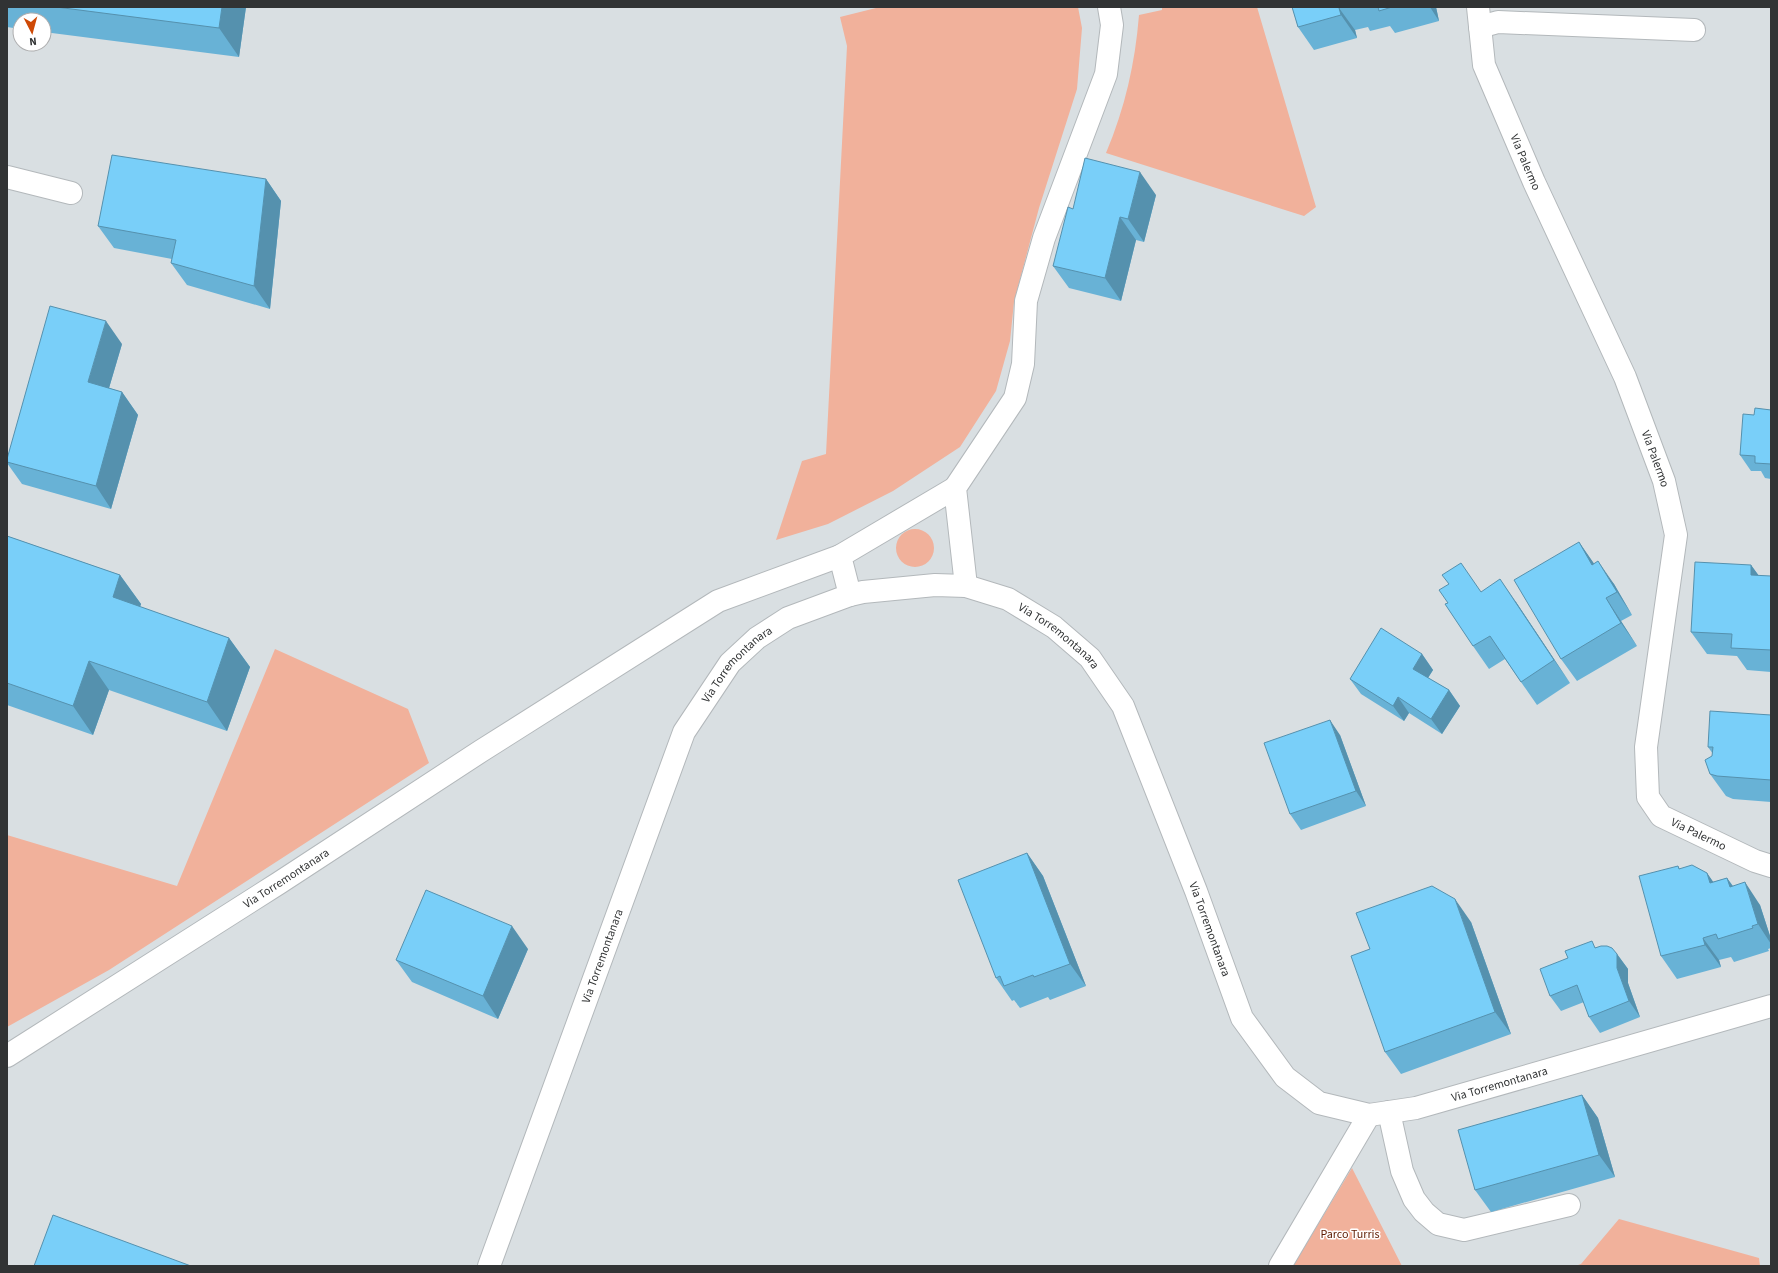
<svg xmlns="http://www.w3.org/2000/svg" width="1778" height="1273" font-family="'Source Sans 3',sans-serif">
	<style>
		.green { fill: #f1b19b }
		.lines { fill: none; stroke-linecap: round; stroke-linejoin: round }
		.minor-casing { stroke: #b3b8bb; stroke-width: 24 }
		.minor { stroke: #fff; stroke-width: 22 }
		.wall { fill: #68b2d6 }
		.shaded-wall { fill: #5591ae }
		.building { fill: #79cff9; stroke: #5591ae }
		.labels { text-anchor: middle; stroke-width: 3; stroke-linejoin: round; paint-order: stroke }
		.street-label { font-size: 12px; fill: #313334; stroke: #fff }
		.park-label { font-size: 12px; fill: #5e1a00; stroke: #fff }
	</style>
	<rect width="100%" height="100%" fill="#d9dfe2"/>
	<path class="green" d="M 880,7 L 1078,7 L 1082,28 L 1077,89 L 1039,208 L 1014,302 L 1010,341 L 996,391 L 960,447 L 893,491 L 828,524 L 776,540 L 802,461 L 826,454 L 847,46 L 840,17 Z
		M 1162,7 L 1257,7 L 1316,207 L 1304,216 L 1106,153 C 1125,108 1135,64 1139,15 L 1162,10 Z
		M896 548a19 19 0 1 1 38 0a19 19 0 1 1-38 0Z
		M 275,649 L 408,709 L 429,763 L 109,970 L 7,1027 L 7,835 L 177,886 Z
		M 1352,1168 L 1402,1266 L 1293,1266 Z
		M 1619,1219 L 1759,1258 L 1760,1266 L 1575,1266 L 1581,1264 Z"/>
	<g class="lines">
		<g class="minor-casing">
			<g id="minor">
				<path id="s1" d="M 1478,7 L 1484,65 L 1534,182 L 1625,377 L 1664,481 L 1676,535 L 1646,747 L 1648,797 L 1661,816 L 1755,861 L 1771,866"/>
				<path d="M 1480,27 L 1498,22 L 1694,30"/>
				<path d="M 7,177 L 71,193"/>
				<path d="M 966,586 L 955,488 L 1015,398 L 1023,364 L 1026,301 L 1044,238 L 1106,74 L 1112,25 L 1109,7"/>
				<path d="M 850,595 L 840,556 L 955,488"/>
				<path id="s2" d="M 7,1056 L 279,883 L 481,751 L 718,601 L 840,556"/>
				<path d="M 1389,1112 L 1402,1171 L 1414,1199 L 1424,1212 L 1438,1224 L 1464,1230 L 1569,1205"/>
				<path id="s3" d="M 489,1266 L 684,732 L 730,663 L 757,638 L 788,618 L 850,595 L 863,592 L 935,585 L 966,586 L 1008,599 L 1054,627 L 1090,658 L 1123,706 L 1196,891 L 1242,1018 L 1285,1077 L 1319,1103 L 1369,1115 L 1416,1108 L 1771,1006"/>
				<path d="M 1280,1266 L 1369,1115"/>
			</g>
		</g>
		<use href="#minor" class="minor"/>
	</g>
	<path class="wall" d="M 7,7 L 246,7 L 239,57 L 44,32 L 44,20 L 20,20 L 20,29 L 7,27 Z
		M 1292,7 L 1436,7 L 1439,21 L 1395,33 L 1390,26 L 1370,31 L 1368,27 L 1355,30 L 1357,38 L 1314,50 L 1298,27 Z
		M 266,179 L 281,201 L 270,309 L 187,285 L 171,263 L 172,259 L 114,248 L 98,226 Z
		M 1156,195 L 1144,242 L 1136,240 L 1121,301 L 1069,288 L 1053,266 L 1073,209 Z
		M 122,344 L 109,388 L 122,392 L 138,415 L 111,509 L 22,484 L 7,463 L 7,459 Z
		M 1771,410 L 1771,479 L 1765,478 L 1761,471 L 1751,471 L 1740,455 L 1754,415 Z
		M 7,536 L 120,575 L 141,604 L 140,607 L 229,638 L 250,667 L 227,731 L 109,690 L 93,735 L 7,705 Z
		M 1579,542 L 1594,564 L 1614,584 L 1632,615 L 1621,621 L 1637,646 L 1577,681 L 1561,659 Z
		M 1751,565 L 1759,576 L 1771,576 L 1771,672 L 1747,670 L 1737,656 L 1707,654 L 1691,632 Z
		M 1481,592 L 1516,602 L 1570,683 L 1537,705 L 1505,659 L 1489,669 L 1473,646 L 1448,603 Z
		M 1422,654 L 1433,670 L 1428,678 L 1449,690 L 1460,706 L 1442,734 L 1409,713 L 1404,721 L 1361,694 L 1350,679 Z
		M 1771,715 L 1771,802 L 1733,799 L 1726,796 L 1710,774 L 1713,754 L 1708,747 Z
		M 1340,735 L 1366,806 L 1301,830 L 1290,814 Z
		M 1027,853 L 1043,876 L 1086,986 L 1050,1000 L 1048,997 L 1020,1008 L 1014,1000 L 1012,1001 L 996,978 Z
		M 1678,866 L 1680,869 L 1707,873 L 1713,882 L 1727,878 L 1733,886 L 1760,905 L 1771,939 L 1771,948 L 1768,949 L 1769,951 L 1734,962 L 1731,957 L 1719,960 L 1721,967 L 1677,979 L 1661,956 Z
		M 1471,922 L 1511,1034 L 1401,1074 L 1385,1052 Z
		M 1596,947 L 1617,954 L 1628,969 L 1628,983 L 1640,1017 L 1600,1033 L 1589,1017 L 1584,1002 L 1561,1011 L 1550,996 Z
		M 528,949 L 498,1019 L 412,982 L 396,960 Z
		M 1582,1095 L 1598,1118 L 1615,1177 L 1491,1212 L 1475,1190 Z"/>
	<path class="shaded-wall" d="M 222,7 L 246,7 L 239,57 L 219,28 Z
		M 1430,7 L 1436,7 L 1439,21 Z
		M 1339,8 L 1355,30 L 1357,38 L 1341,15 Z
		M 1140,172 L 1156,195 L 1144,242 L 1128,219 Z
		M 266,179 L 281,201 L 270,309 L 254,286 Z
		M 1120,217 L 1136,240 L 1121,301 L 1105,278 Z
		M 106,321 L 122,344 L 104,405 L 88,382 Z
		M 122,392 L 138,415 L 111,509 L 96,486 Z
		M 1579,542 L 1595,565 L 1592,565 Z
		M 1598,561 L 1614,584 L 1632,615 L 1617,592 Z
		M 1751,565 L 1767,587 L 1751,575 Z
		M 120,575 L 141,604 L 133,626 L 113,597 Z
		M 1500,579 L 1516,602 L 1570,683 L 1554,660 Z
		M 1606,598 L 1621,621 L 1637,646 L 1621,623 Z
		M 229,638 L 250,667 L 227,731 L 207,702 Z
		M 1422,654 L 1433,670 L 1424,684 L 1413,669 Z
		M 89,661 L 109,690 L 93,735 L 73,706 Z
		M 1449,690 L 1460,706 L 1442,734 L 1431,719 Z
		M 1398,697 L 1409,713 L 1404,721 L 1393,706 Z
		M 1330,720 L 1340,735 L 1366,806 L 1356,791 Z
		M 1027,853 L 1043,876 L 1086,986 L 1070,964 Z
		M 1707,873 L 1723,896 L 1710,883 Z
		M 1727,878 L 1743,901 L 1730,887 Z
		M 1745,882 L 1760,905 L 1771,939 L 1771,944 L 1758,924 Z
		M 1455,899 L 1471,922 L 1511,1034 L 1495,1012 Z
		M 512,926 L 528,949 L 498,1019 L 483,996 Z
		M 1703,938 L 1719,960 L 1721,967 L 1705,945 Z
		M 1617,954 L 1628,969 L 1628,983 L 1640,1017 L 1629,1001 L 1617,968 Z
		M 1582,1095 L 1598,1118 L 1615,1177 L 1599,1155 Z"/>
	<path class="building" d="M 56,7 L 222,7 L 219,28 Z
		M 1292,7 L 1342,7 L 1339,8 L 1341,15 L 1298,27 Z
		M 1378,7 L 1392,7 L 1379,11 Z
		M 112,155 L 266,179 L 254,286 L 171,263 L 176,240 L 98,226 Z
		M 1085,158 L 1140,172 L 1128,219 L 1120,217 L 1105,278 L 1053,266 L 1068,207 L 1073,209 Z
		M 50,306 L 106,321 L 88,382 L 122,392 L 96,486 L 7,462 L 7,459 Z
		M 1755,408 L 1771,410 L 1771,464 L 1755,463 L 1755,456 L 1740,455 L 1743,414 L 1754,415 Z
		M 7,536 L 120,575 L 113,597 L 229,638 L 207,702 L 89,661 L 73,706 L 7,683 Z
		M 1579,542 L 1592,565 L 1598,561 L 1617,592 L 1606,598 L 1621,623 L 1561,659 L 1514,580 Z
		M 1695,562 L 1751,565 L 1751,575 L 1771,576 L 1771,650 L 1731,648 L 1732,634 L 1691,632 Z
		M 1461,563 L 1481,592 L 1500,579 L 1554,660 L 1521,682 L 1490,636 L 1473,646 L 1445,604 L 1448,603 L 1439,590 L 1449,584 L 1442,575 Z
		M 1381,628 L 1422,654 L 1413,669 L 1449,690 L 1431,719 L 1398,697 L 1393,706 L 1350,679 Z
		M 1710,711 L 1771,715 L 1771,780 L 1717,776 L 1710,774 L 1705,760 L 1712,756 L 1713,747 L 1708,747 Z
		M 1330,720 L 1356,791 L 1290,814 L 1264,743 Z
		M 1027,853 L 1070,964 L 1034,977 L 1033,975 L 1004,986 L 1000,976 L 996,978 L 958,880 Z
		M 1692,865 L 1707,873 L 1710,883 L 1727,878 L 1730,887 L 1745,882 L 1758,924 L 1752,926 L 1753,928 L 1718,939 L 1716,934 L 1703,938 L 1705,945 L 1661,956 L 1639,876 L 1678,866 L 1679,869 Z
		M 1432,886 L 1455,899 L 1495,1012 L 1385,1052 L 1351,956 L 1370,949 L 1356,913 Z
		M 426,890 L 512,926 L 483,996 L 396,960 Z
		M 1592,941 L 1595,948 L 1601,946 L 1607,946 L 1612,948 L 1617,954 L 1617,968 L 1629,1001 L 1589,1017 L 1577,985 L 1550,996 L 1540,969 L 1568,958 L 1565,951 Z
		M 1582,1095 L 1599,1155 L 1475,1190 L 1458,1130 Z
		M 53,1215 L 191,1266 L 34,1266 Z"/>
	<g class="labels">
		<g class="street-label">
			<text dy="4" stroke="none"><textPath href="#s1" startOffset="164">Via Palermo</textPath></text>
			<text dy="4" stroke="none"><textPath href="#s1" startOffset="488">Via Palermo</textPath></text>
			<text dy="4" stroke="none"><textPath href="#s3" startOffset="1015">Via Torremontanara</textPath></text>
			<text dy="4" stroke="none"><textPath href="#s3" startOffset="655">Via Torremontanara</textPath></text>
			<text dy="4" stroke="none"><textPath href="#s1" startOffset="896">Via Palermo</textPath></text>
			<text dy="4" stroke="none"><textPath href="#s2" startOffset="331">Via Torremontanara</textPath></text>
			<text dy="4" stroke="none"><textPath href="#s3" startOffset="1351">Via Torremontanara</textPath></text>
			<text dy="4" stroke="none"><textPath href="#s3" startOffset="330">Via Torremontanara</textPath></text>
			<text dy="4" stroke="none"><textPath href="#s3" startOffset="1747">Via Torremontanara</textPath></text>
		</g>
		<g class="park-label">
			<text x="1350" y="1238">Parco Turris</text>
		</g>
	</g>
	<rect width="1778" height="1273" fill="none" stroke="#313334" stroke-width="16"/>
	<g transform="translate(32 32) rotate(174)"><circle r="19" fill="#ffffff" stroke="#adadae"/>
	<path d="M0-3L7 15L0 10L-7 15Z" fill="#ce4906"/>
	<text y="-6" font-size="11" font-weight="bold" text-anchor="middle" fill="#313334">N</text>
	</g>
</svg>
